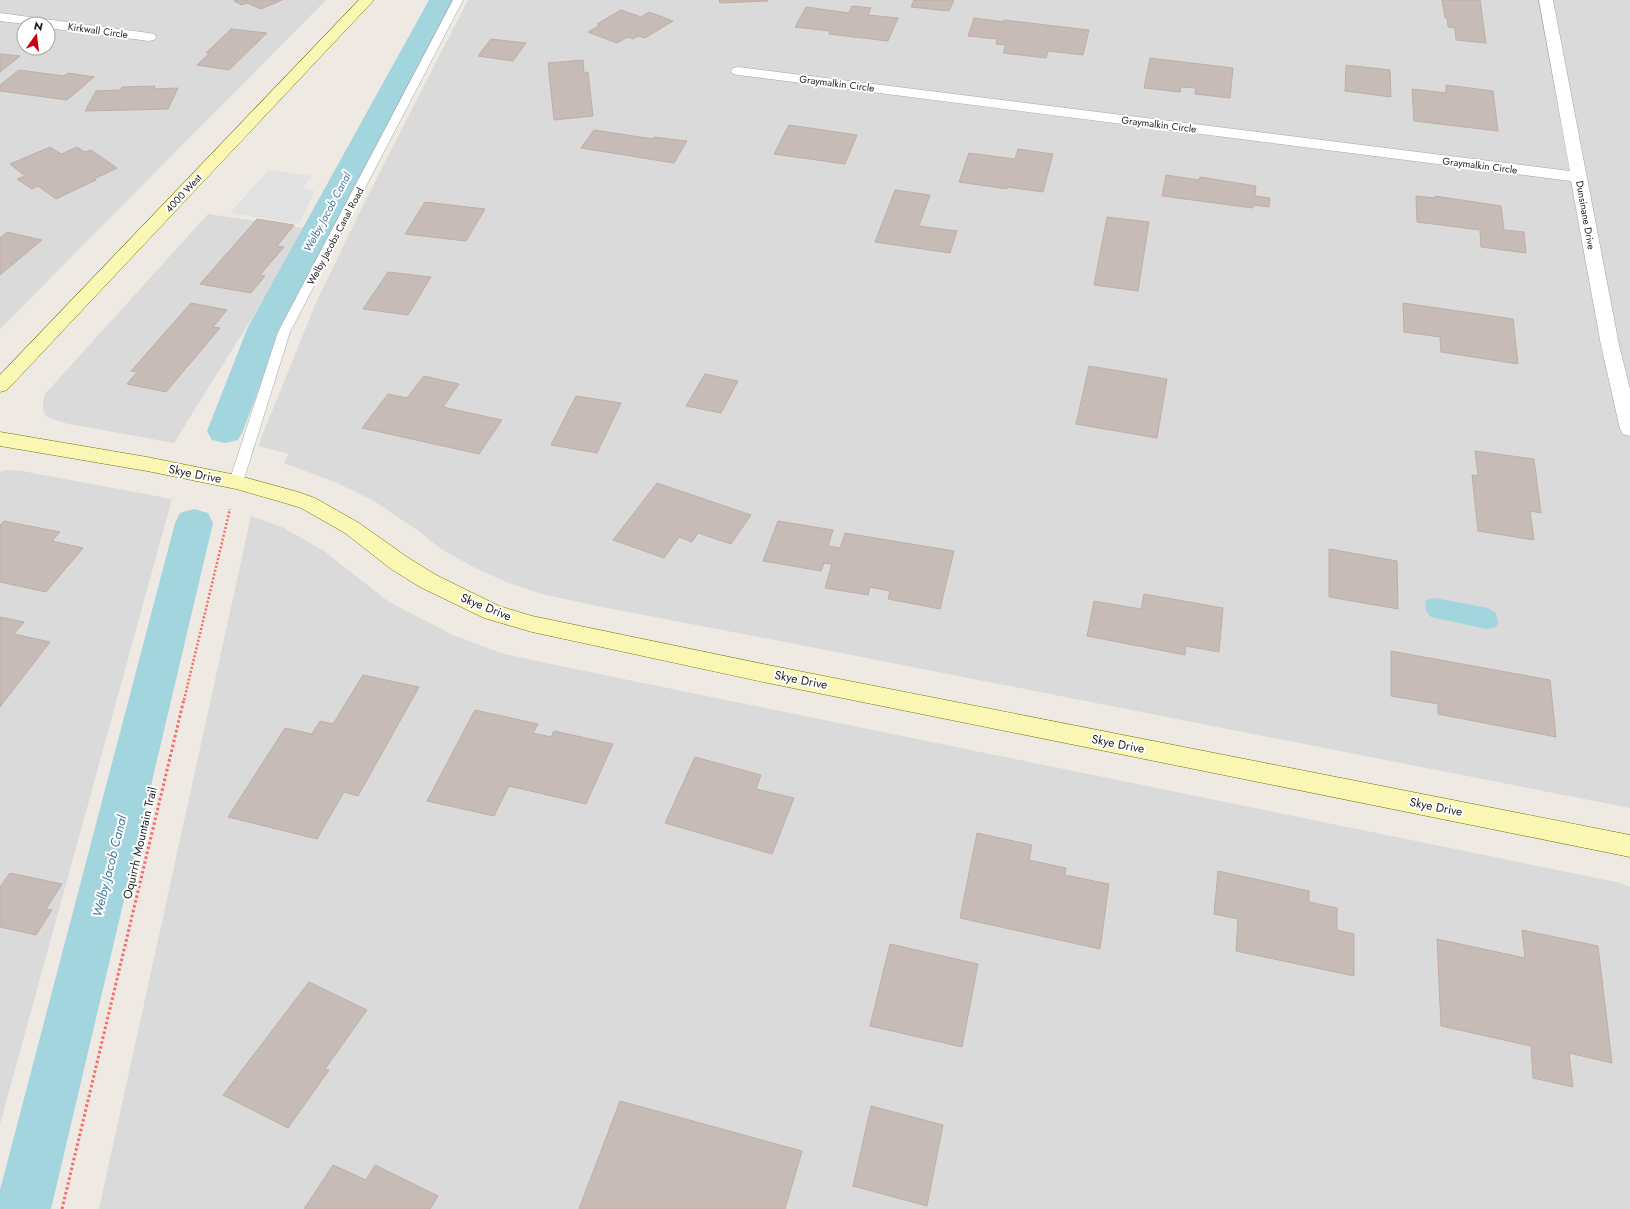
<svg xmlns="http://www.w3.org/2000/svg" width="1630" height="1209" font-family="Jost,sans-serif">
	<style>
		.residential { fill: #dbdada; fill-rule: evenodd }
		.parking { fill: #e1e1e1 }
		.water { fill: #a2d5dd }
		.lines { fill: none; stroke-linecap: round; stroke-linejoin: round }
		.canal { fill: #a2d5dd; fill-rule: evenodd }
		.building { fill: #c6bbb6; stroke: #c0aea4 }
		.service-casing { stroke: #a4a4a4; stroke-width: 1 }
		.minor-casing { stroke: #a4a4a4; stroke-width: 1 }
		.secondary-casing { stroke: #727404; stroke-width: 1 }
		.path-far1 { stroke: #fb6866; stroke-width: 2.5; stroke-dasharray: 2 2; stroke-linecap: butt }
		.path { stroke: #fb6866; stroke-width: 3; stroke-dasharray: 2.5 2.5; stroke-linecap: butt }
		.service { fill: #fff; fill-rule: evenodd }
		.minor { fill: #fff; fill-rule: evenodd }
		.secondary { fill: #faf7b4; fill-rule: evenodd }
		.labels { text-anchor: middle; stroke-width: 4; stroke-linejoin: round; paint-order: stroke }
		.far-street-label { font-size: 10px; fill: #1d1d1d; stroke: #fff }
		.far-water-label { font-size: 11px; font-style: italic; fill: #43789d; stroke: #fff }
		.street-label { font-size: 12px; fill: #1d1d1d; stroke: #fff }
		.water-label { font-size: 13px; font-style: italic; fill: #43789d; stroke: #fff }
	</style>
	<rect width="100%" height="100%" fill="#eee9e2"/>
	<path class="residential" d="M 0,0 L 326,0 L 0,329 ZM 24,24 L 48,24 L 48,48 L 24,48 Z
		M 468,0 L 1630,0 L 1630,808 L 775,640 L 597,606 L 542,594 L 509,583 L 477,569 L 441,549 L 417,530 L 374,501 L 337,483 L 284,463 L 289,454 L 258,446 L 315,305 L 365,201 Z
		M 208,214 L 304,228 L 266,303 L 262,302 L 174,443 L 64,423 L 47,417 L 43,410 L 43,403 L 45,394 Z
		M 6,470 L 22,471 L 172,499 L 0,1124 L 0,472 Z
		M 251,516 L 284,528 L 324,551 L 389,602 L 453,635 L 504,654 L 565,667 L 1621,883 L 1630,887 L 1630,1209 L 99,1209 Z"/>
	<path class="parking" d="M 269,170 L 312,176 L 302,189 L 315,191 L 299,224 L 230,213 Z"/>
	<path class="water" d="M 1435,598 L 1488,608 L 1496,613 L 1498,624 L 1496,627 L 1487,629 L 1431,617 C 1426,612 1424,607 1426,600 Z"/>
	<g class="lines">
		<path class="canal" d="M 429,0 L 455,0 L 282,327 L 243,431 L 238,440 L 225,443 L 212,440 L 207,431 L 248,327 Z
			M 194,509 L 208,513 L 213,523 L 51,1209 L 0,1209 L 0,1190 L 175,523 L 180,513 Z"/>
	</g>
	<path class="building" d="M 236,0 L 282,0 L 261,9 L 247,3 L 242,5 L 234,1 Z
		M 719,0 L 768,0 L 768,1 L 720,3 Z
		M 914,0 L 954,0 L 949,11 L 911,7 Z
		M 1442,0 L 1480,0 L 1486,43 L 1456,40 L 1455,28 L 1448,27 L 1447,18 L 1445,18 Z
		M 852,6 L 871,8 L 868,15 L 898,18 L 888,41 L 829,34 L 830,31 L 795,27 L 806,7 L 849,13 Z
		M 621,10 L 641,17 L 649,12 L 673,21 L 645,38 L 638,36 L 633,39 L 628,37 L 617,43 L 588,32 L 600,25 L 597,24 Z
		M 974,18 L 1004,22 L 1004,20 L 1089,30 L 1083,55 L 1048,51 L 1046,58 L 1003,53 L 1006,45 L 996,44 L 997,39 L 968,36 Z
		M 231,29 L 267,33 L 229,70 L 197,65 L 210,53 L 206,53 Z
		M 491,39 L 526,43 L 513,61 L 478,56 Z
		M 0,54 L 20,56 L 0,72 Z
		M 1150,58 L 1233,68 L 1230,98 L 1195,94 L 1196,88 L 1181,87 L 1180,92 L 1144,88 Z
		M 583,60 L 584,73 L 588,72 L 593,116 L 554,120 L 548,63 Z
		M 1346,65 L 1390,70 L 1391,97 L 1345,91 Z
		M 19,70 L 64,76 L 68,73 L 94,77 L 67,100 L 0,91 L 0,85 Z
		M 1446,85 L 1493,91 L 1498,131 L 1414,121 L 1412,89 L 1446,93 Z
		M 155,86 L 154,89 L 178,88 L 168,109 L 85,111 L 96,91 L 120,90 L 122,87 Z
		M 789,125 L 857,135 L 845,164 L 774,154 Z
		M 594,130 L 653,139 L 654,137 L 687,141 L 674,163 L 581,148 Z
		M 50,147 L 61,154 L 77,147 L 85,152 L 91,150 L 117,168 L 94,179 L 96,180 L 56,199 L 38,186 L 32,189 L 17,179 L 25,176 L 10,164 Z
		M 1018,149 L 1053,154 L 1043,192 L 1007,187 L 1007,189 L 959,182 L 969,153 L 1015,159 Z
		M 1166,175 L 1199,180 L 1200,177 L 1256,186 L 1255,196 L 1270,198 L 1269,207 L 1253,205 L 1253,208 L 1162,196 Z
		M 895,190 L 930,195 L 919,226 L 957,231 L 950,253 L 875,242 Z
		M 1416,196 L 1435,198 L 1435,196 L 1501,206 L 1504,230 L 1524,232 L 1526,253 L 1481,247 L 1480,230 L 1417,222 Z
		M 425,202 L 485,209 L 466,241 L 405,234 Z
		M 1107,217 L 1149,222 L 1138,291 L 1094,285 Z
		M 257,219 L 294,225 L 277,246 L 284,247 L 260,275 L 265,276 L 251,293 L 200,284 Z
		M 7,232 L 42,240 L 0,275 L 0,238 Z
		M 388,272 L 431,277 L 408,315 L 363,309 Z
		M 191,303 L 227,310 L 213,327 L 220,328 L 166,392 L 127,384 L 137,372 L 131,371 Z
		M 1403,303 L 1513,319 L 1518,364 L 1441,352 L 1440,337 L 1404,332 Z
		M 1089,366 L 1167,379 L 1157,438 L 1076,424 Z
		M 705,374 L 738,381 L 721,413 L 686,406 Z
		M 424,376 L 459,384 L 443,407 L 502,420 L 479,454 L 362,428 L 388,394 L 407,398 Z
		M 576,396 L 621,403 L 597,453 L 551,445 Z
		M 1475,451 L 1534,459 L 1541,513 L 1530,511 L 1534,540 L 1478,531 L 1472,475 L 1478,476 Z
		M 657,483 L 751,515 L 731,544 L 698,533 L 692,542 L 679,537 L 664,558 L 613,540 Z
		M 4,521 L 60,532 L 52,541 L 83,548 L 46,592 L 0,582 L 0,525 Z
		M 778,521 L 833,530 L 828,546 L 840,548 L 845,533 L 954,551 L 940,609 L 888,599 L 890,591 L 870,587 L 868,595 L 825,588 L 832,564 L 824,563 L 821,571 L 763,561 Z
		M 1329,549 L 1397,561 L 1398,609 L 1329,597 Z
		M 1144,594 L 1223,608 L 1219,652 L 1186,646 L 1185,655 L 1087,636 L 1094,601 L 1141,609 Z
		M 0,617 L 24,622 L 14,634 L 50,642 L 0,707 Z
		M 1391,651 L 1550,680 L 1556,737 L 1438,714 L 1438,704 L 1391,696 Z
		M 363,675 L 419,687 L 358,796 L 344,792 L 317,839 L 228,817 L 285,728 L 312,734 L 320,721 L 333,724 Z
		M 475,710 L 538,724 L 533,733 L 551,737 L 554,731 L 613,744 L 586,804 L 509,786 L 494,816 L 427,801 Z
		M 695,757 L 761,775 L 756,789 L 794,798 L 772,854 L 665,823 Z
		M 977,833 L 1032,845 L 1029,860 L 1066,868 L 1065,875 L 1109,884 L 1100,949 L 960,918 Z
		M 1218,871 L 1309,891 L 1309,902 L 1337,908 L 1337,930 L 1354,934 L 1354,976 L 1236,951 L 1238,919 L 1214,914 Z
		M 10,873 L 62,884 L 46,909 L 52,910 L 36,935 L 0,927 L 0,887 Z
		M 1522,930 L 1598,946 L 1612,1063 L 1569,1053 L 1573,1087 L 1533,1078 L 1531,1046 L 1441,1026 L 1437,939 L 1525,958 Z
		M 890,944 L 978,964 L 962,1047 L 870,1026 Z
		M 309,982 L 367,1010 L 325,1069 L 329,1070 L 288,1128 L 223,1095 Z
		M 620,1101 L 802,1151 L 785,1209 L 579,1209 Z
		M 871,1106 L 943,1125 L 927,1206 L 853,1186 Z
		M 333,1165 L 366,1180 L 375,1165 L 438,1196 L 430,1209 L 304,1209 Z"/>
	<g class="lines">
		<g class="service-casing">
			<path id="service" d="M 453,0 L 463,0 L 290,332 L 243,482 L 241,485 L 236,487 L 231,485 L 229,482 L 278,332 Z"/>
		</g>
		<g class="minor-casing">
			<path id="minor" d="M 1539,0 L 1553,0 L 1619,345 L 1630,389 L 1630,436 L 1623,434 L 1620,429 L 1601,345 L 1571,181 L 738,75 L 733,74 L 731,71 L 733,68 L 738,67 L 1570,171 Z
				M 0,13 L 149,33 L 154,34 L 156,37 L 154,40 L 149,41 L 48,28 L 48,24 L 24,24 L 0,21 Z"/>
		</g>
		<g class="secondary-casing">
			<path id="secondary" d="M 359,0 L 374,0 L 7,390 L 0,392 L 0,375 Z
				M 0,432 L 147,457 L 236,475 L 298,492 L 315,498 L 359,523 L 407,557 L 436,575 L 499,606 L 532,616 L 768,665 L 1630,835 L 1630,857 L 768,683 L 532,632 L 484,618 L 420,587 L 391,569 L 345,533 L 301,508 L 285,503 L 236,489 L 147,471 L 0,446 Z"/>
		</g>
		<path class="path-far1" d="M 184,700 L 230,509"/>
		<path class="path" d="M 62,1209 L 184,699"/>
		<use href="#service" class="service"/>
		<use href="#minor" class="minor"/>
		<use href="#secondary" class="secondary"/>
	</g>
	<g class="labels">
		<g class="far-street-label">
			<text transform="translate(98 30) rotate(8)" y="4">Kirkwall Circle</text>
			<text transform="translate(837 83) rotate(7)" y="4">Graymalkin Circle</text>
			<text transform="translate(1159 124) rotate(7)" y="4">Graymalkin Circle</text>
			<text transform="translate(1480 165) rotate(7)" y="4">Graymalkin Circle</text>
			<text transform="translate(183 193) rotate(-47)" y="4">4000 West</text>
			<text transform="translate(1586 215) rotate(80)" y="4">Dunsinane Drive</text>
			<text transform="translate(335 236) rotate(-62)" y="4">Welby Jacobs Canal Road</text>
		</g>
		<g class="far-water-label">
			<text transform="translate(327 212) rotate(-62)" y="4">Welby Jacob Canal</text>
		</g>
		<g class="street-label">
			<text transform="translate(195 474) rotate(11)" y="4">Skye Drive</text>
			<text transform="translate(486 607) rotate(22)" y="4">Skye Drive</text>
			<text transform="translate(801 680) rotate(11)" y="4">Skye Drive</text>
			<text transform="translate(1118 744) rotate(11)" y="4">Skye Drive</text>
			<text transform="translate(1436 807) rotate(11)" y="4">Skye Drive</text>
			<text transform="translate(140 843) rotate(-77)" y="4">Oquirrh Mountain Trail</text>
		</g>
		<g class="water-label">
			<text transform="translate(109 866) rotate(-76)" y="5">Welby Jacob Canal</text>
		</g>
	</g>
	<g transform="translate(36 36) rotate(14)"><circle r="19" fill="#ffffff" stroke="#a5a5a5"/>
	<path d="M0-3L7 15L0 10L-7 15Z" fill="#c90012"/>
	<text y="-6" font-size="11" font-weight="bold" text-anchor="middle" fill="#1d1d1d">N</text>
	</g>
</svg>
